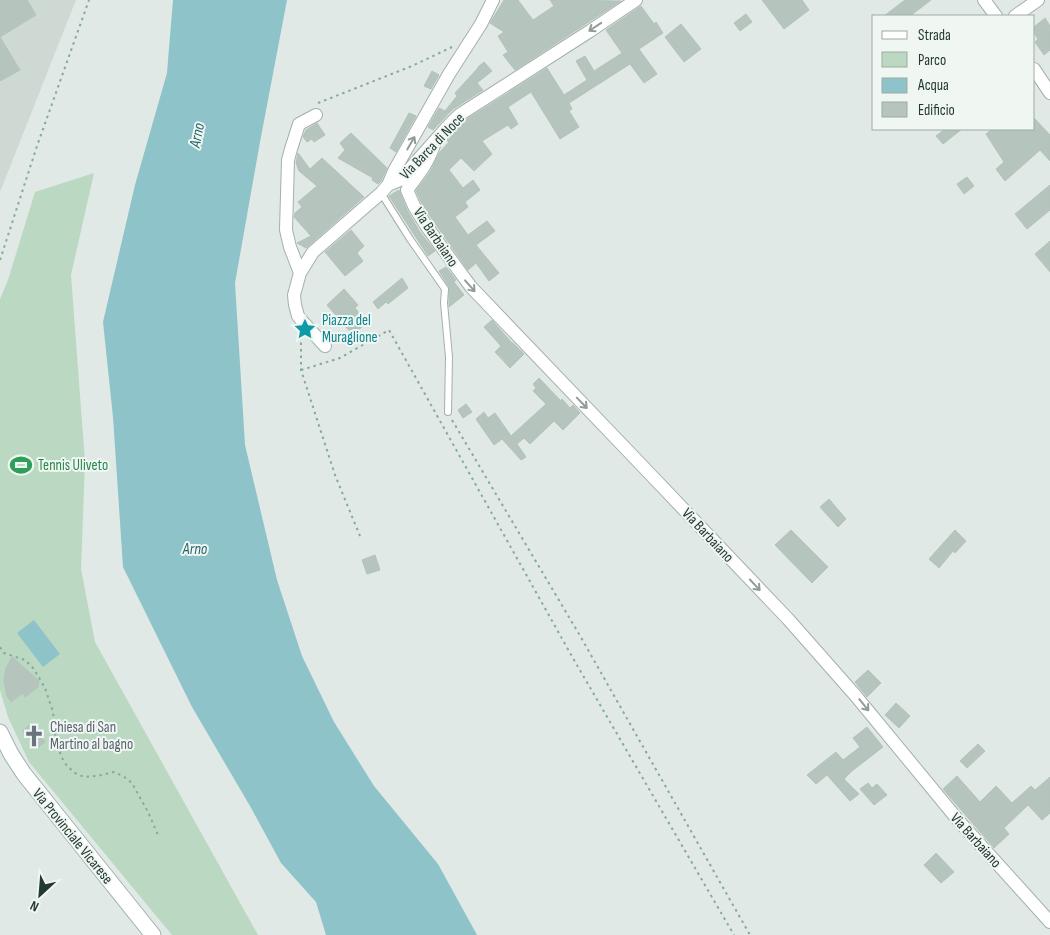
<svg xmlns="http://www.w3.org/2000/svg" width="1050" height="935" font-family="'Sofia Sans Condensed',sans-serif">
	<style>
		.built { fill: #cfd9d4 }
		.green { fill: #bbd9c2 }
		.water { fill: #8ec3c9 }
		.building { fill: #b6c4be; stroke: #b4c2bb }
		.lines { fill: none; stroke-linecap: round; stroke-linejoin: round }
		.service-casing { stroke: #a4b0ab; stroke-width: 8 }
		.minor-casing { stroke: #a4b0ab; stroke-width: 14 }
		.secondary-casing { stroke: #a1b4ac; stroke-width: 17 }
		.path { stroke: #84aa9c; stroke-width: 2; stroke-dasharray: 2.5 4; stroke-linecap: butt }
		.service { stroke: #fff; stroke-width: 6 }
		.minor { stroke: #fff; stroke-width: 12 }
		.secondary { stroke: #fff; stroke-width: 15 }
		.oneway { stroke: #919c98 }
		.labels { text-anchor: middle; stroke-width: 4; stroke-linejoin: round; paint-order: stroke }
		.street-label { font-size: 15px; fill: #233831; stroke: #f0f7f3 }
		.culture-label { font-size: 15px; fill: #0d838f; stroke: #f0f7f3; text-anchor: start }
		.leisure-label { font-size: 15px; fill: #27864d; stroke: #f0f7f3; text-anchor: start }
		.worship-label { font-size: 15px; fill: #5b616d; stroke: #f0f7f3; text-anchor: start }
		.water-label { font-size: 16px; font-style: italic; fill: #24656d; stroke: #f0f7f3 }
	</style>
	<rect width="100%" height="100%" fill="#e0e9e5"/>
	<path class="built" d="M 0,0 L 76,0 L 0,192 Z"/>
	<path class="green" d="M 94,173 L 71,275 L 85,462 L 81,569 L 95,642 L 258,935 L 172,935 L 29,762 L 8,717 L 0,690 L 0,299 L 8,280 L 35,192 Z"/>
	<path class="water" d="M 173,0 L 287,0 L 260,142 L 235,283 L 245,445 L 277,580 L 302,656 L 334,722 L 374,786 L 438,864 L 477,935 L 326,935 L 316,902 L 281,863 L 250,806 L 192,707 L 123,567 L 113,417 L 103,322 L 135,185 L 167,73 Z
		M 34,620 L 60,654 L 43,667 L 17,633 Z"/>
	<path class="building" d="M 0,0 L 27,0 L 36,15 L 0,37 L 20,70 L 0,81 Z
		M 504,0 L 518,0 L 533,20 L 554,6 L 550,0 L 621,1 L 515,70 L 503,55 L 508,52 L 498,36 L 504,32 L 490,23 Z
		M 762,0 L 802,0 L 809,10 L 784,29 Z
		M 905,0 L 931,0 L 910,16 L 884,16 Z
		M 641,6 L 654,24 L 656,22 L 663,33 L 639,49 L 657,74 L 644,83 L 630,64 L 569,103 L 572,109 L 569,111 L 579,127 L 560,139 L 531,92 L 508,107 L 518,124 L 511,129 L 508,125 L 482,141 L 492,154 L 474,171 L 461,158 L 449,170 L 463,188 L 473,180 L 480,190 L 465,202 L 468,207 L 455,217 L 468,235 L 487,221 L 495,231 L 476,245 L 499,273 L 489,281 L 476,263 L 468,270 L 434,222 L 421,202 L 416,191 L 430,172 L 440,152 L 449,142 L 446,140 L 464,121 L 547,68 L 564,95 L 587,80 L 576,61 L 585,56 L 594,71 L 622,53 L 606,30 Z
		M 746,14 L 752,22 L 740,31 L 734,23 Z
		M 1045,18 L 1050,26 L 1050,50 L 1044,55 L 1035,42 L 1038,39 L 1034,33 L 1034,27 Z
		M 681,24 L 701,49 L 684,62 L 665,37 Z
		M 484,62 L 492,71 L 477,83 L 483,90 L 453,109 L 433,130 L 428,127 L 439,108 L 445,111 L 457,96 L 455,93 L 478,68 L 478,67 Z
		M 432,71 L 439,75 L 431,89 L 424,86 Z
		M 409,113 L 416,116 L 396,152 L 390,148 Z
		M 1034,118 L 1050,135 L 1050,161 L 1040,150 L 1005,181 L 996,169 L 1004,162 L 986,134 L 992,129 L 1034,129 Z
		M 317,123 L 325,135 L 314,142 L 312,139 L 307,142 L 303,137 L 306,130 Z
		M 945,129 L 962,129 L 943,144 L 936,136 Z
		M 351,133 L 387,168 L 381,181 L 378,184 L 372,180 L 373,178 L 338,158 L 345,150 L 340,143 Z
		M 298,153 L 310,169 L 322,158 L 364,197 L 306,248 L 297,243 L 311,236 L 294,217 L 295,213 L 302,207 L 298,202 L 317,186 L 299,171 L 296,163 Z
		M 967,177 L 974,186 L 964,194 L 957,184 Z
		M 1050,185 L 1050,210 L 1027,229 L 1015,214 Z
		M 399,190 L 407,210 L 420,232 L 435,251 L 428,256 L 389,196 Z
		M 351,230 L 364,246 L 357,253 L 363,261 L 345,276 L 325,252 Z
		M 1050,241 L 1050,272 L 1035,254 Z
		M 446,267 L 456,280 L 454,282 L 464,295 L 449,307 L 449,287 L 439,271 Z
		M 402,278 L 408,288 L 388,304 L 386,302 L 378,309 L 373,302 Z
		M 344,289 L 358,305 L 355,308 L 367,322 L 353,335 L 327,305 Z
		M 492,320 L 512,343 L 513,343 L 524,354 L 510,368 L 495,352 L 501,346 L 484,327 Z
		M 539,378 L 561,401 L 562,399 L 570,408 L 573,405 L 580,413 L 563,430 L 554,421 L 530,444 L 524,438 L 517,444 L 526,457 L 521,460 L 502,439 L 494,445 L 476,419 L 484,412 L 488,418 L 495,413 L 511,436 L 546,404 L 533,391 L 536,388 L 533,384 Z
		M 466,404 L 472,412 L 463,418 L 458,410 Z
		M 829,499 L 846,519 L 838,527 L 820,507 Z
		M 791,530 L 828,567 L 812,583 L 775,545 Z
		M 955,530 L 966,541 L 955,553 L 953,551 L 939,568 L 929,559 Z
		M 375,555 L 380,570 L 367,574 L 362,560 Z
		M 12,657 L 38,680 L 39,682 L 38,687 L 25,697 L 23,693 L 11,702 L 7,696 L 4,681 L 6,668 Z
		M 868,670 L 881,683 L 867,697 L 855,682 Z
		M 896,703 L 910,716 L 899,728 L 885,715 Z
		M 30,724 L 45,742 L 37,748 L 23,731 Z
		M 867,727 L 883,747 L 852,771 L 844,779 L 859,794 L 850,801 L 827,775 L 816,784 L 807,775 L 836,752 L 843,760 L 860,747 L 853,738 Z
		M 978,744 L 985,751 L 967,768 L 960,761 Z
		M 957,776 L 980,802 L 996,786 L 1012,803 L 1031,786 L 1035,790 L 1050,777 L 1050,813 L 1042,820 L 1028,805 L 1004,828 L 1009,834 L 994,848 L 943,789 Z
		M 868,783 L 872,788 L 877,784 L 887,795 L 874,805 L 860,789 Z
		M 936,853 L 954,872 L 941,883 L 924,865 Z"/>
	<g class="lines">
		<g class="service-casing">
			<path id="service" d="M 381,193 L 410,239 L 445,289 L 444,303 L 449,357 L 448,412"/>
		</g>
		<g class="minor-casing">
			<path id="minor" d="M 984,0 L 996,16
				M 1015,16 L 1038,0
				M 1034,69 L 1050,93
				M 435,142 C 429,162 419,174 407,190 L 414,206 L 427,227 L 471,287 L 651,475 L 788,619 L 855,695 L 958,820 L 1050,922
				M 388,185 L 394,171 L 449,74 L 481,24 L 493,0
				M 300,273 L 290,247 L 286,230 L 288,160 L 291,149 L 299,124 L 316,115
				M 325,346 L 302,321 L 298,316 L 295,305 L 294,295 L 300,273 L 313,252 L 381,193 L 388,185 L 400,180 L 449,125 L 459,115 L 590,31 L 636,0"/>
		</g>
		<g class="secondary-casing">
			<path id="secondary" d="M 0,732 L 11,754 L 24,774 L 153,935"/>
		</g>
		<path class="path" d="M 318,103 L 412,66 L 452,47
			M 0,260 L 37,146 L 89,0
			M 301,336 L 301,370 L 335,475 L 360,536
			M 301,370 L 340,358 L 389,330 L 574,660 L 734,935
			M 452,420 L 579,634 L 750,935
			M 0,647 L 4,653 L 25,660 L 34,669 L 45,688 L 53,712 L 56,742 L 62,758 L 67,766 L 75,773 L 84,777 L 97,776 L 114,772 L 123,776 L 132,783 L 148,812 L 158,835"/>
		<use href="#service" class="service"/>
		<use href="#minor" class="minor"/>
		<use href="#secondary" class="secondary"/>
	</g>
	<defs><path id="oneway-shaft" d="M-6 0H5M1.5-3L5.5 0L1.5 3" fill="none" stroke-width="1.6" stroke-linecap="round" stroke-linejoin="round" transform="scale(1.25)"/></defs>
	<g class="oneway">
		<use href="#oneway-shaft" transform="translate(595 27) rotate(146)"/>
		<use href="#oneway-shaft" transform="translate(411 143) rotate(-60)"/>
		<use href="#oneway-shaft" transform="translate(470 286) rotate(49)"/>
		<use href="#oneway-shaft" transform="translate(582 403) rotate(46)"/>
		<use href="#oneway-shaft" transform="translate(755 585) rotate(47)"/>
		<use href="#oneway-shaft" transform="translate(864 705) rotate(51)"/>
	</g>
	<defs>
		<g id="sight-bare" transform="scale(1.725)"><path d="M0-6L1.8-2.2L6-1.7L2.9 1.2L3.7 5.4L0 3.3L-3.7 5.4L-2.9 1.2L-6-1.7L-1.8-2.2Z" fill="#0f9aa8" stroke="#f0f7f3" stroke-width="2.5" paint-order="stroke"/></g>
		<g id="stadium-bare" transform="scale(1.725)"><path d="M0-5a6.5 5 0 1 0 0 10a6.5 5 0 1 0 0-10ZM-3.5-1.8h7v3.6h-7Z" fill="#2e9e5b" stroke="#f0f7f3" stroke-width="2.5" paint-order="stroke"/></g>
		<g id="church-bare" transform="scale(1.725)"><path d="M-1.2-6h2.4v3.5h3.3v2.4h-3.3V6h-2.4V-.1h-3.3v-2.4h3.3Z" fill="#6b7280" stroke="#f0f7f3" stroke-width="2.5" paint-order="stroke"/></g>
	</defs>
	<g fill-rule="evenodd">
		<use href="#sight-bare" x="305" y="329"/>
		<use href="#stadium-bare" x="21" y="465"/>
		<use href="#church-bare" x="34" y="736"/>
	</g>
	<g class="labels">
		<g class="street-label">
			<text transform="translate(432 146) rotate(-46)" y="5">Via Barca di Noce</text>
			<text transform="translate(436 237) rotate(56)" y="5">Via Barbaiano</text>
			<text transform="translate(708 535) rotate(47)" y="5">Via Barbaiano</text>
			<text transform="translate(73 836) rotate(51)" y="5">Via Provinciale Vicarese</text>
			<text transform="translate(976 840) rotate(48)" y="5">Via Barbaiano</text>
		</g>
		<g class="culture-label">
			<text x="322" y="325">Piazza del<tspan x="322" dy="17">Muraglione</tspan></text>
		</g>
		<g class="leisure-label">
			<text x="38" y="470">Tennis Uliveto</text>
		</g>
		<g class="worship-label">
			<text x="50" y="732">Chiesa di San<tspan x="50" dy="17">Martino al bagno</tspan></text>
		</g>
		<g class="water-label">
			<text transform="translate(196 135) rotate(-79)" y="6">Arno</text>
			<text x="195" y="554">Arno</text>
		</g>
	</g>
	<rect x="872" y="15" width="162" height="115" fill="#f0f7f3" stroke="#9eaba5"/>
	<rect x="882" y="31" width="25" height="8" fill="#ffffff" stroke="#9eaba5"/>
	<text x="918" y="40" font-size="15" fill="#233831">Strada</text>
	<rect x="882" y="52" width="25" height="15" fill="#bbd9c2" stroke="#9eaba5"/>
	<text x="918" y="65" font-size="15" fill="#233831">Parco</text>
	<rect x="882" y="78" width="25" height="15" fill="#8ec3c9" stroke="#9eaba5"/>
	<text x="918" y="90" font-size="15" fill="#233831">Acqua</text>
	<rect x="882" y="102" width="25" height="15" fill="#b6c4be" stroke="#9eaba5"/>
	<text x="918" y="115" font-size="15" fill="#233831">Edificio</text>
	<g transform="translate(40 895) rotate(206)" stroke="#f0f7f3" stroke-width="4" paint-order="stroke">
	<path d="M0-4L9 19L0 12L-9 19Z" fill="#233831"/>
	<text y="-8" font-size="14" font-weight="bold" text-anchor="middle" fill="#233831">N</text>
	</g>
</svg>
